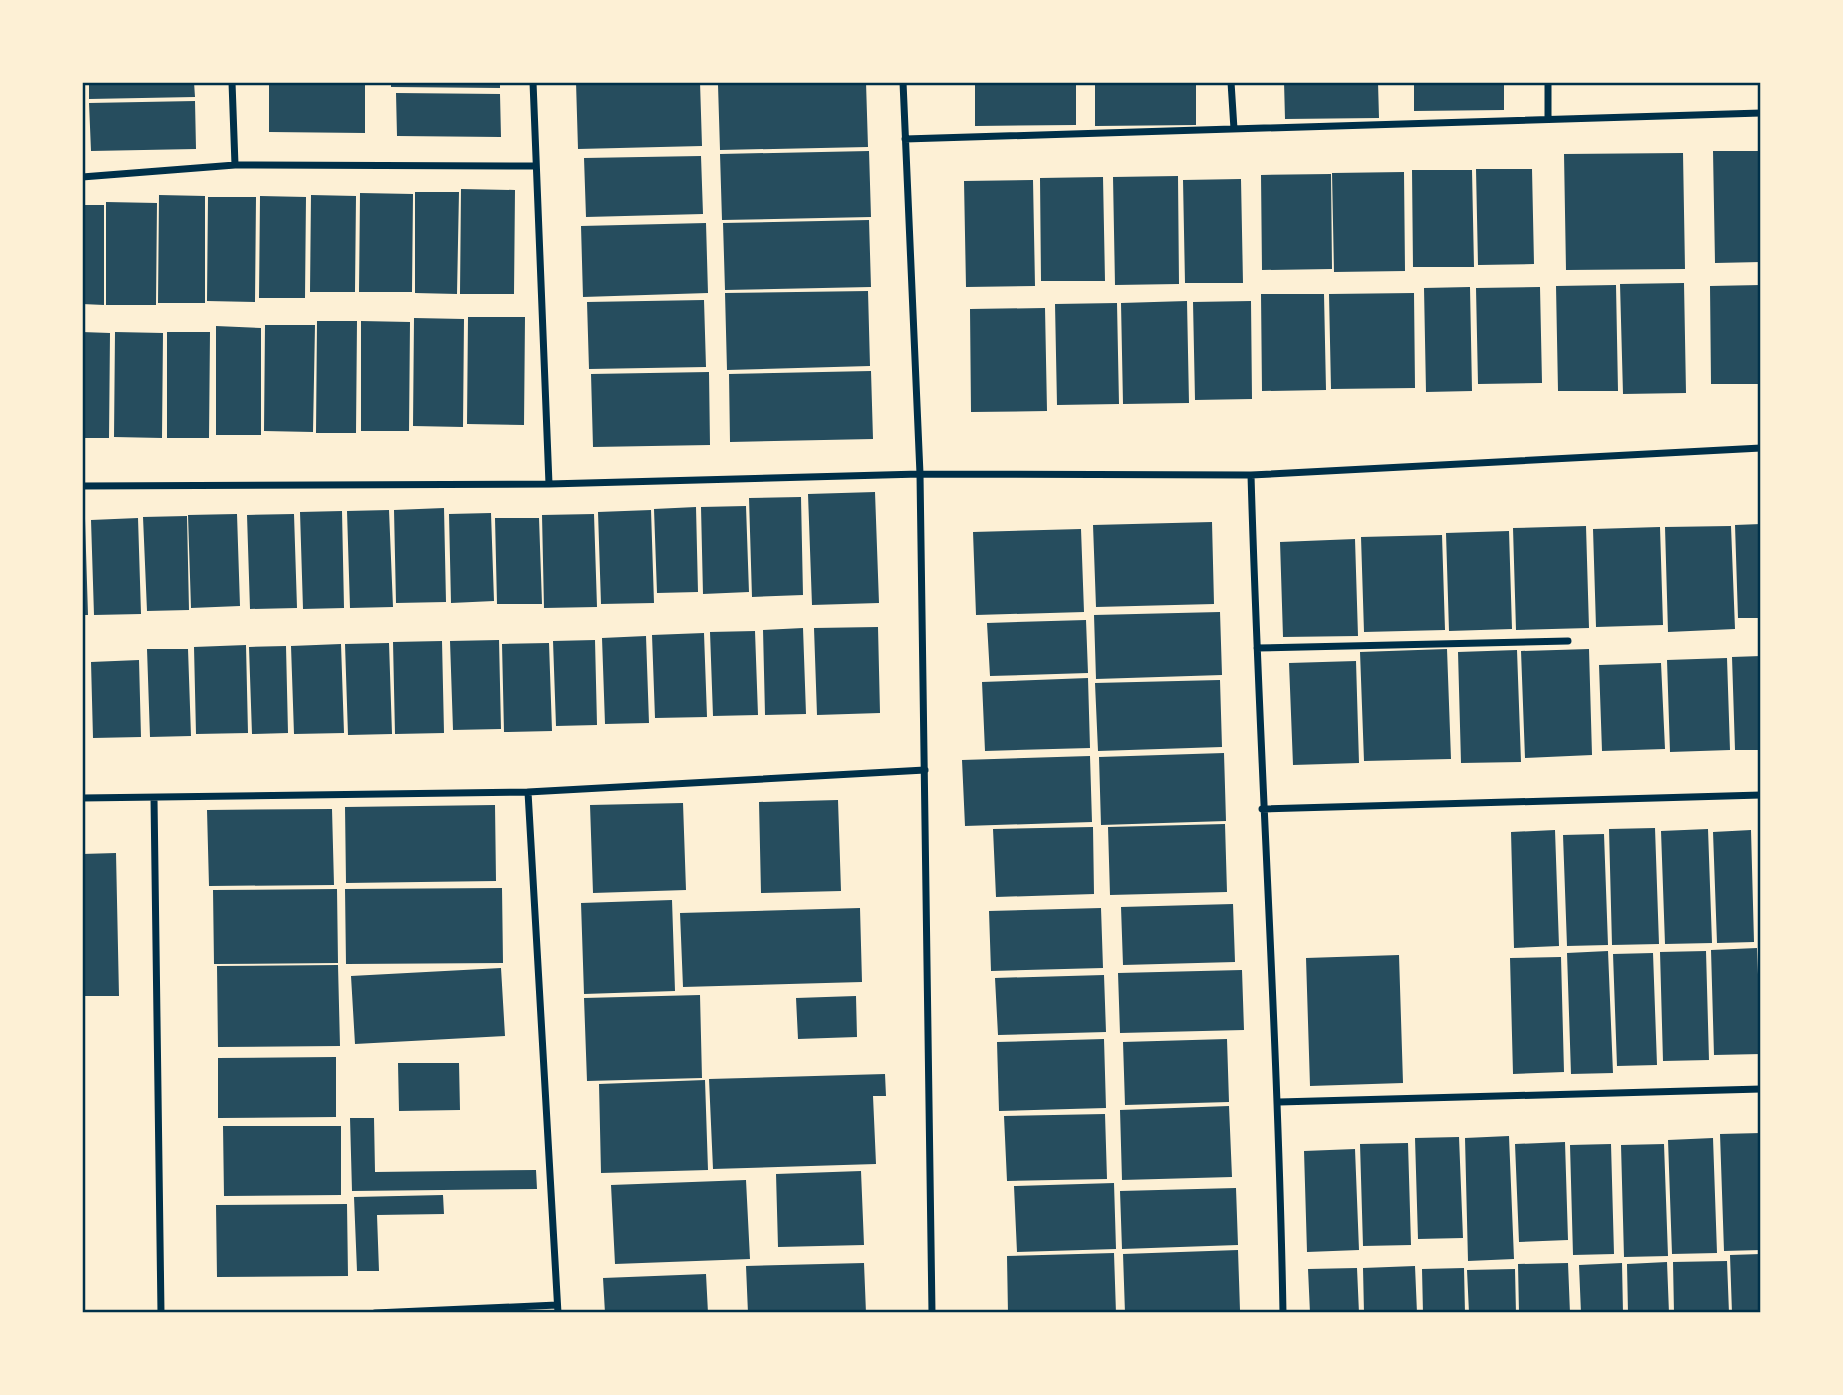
<svg xmlns="http://www.w3.org/2000/svg" width="1843" height="1395" font-family="'DM Sans',sans-serif">
	<style>
		.building { fill: #264d5e }
		.lines { fill: none; stroke-linecap: round; stroke-linejoin: round }
		.minor { stroke: #003049; stroke-width: 7 }
		.neatline { fill: none; stroke: #003049; stroke-width: 2.5 }
	</style>
	<rect width="100%" height="100%" fill="#fdf0d5"/>
	<path class="building" d="M 89,82 L 194,82 L 195,97 L 89,99 Z
		M 269,82 L 365,82 L 365,133 L 269,132 Z
		M 391,82 L 500,82 L 500,88 L 391,87 Z
		M 576,82 L 700,82 L 702,146 L 578,149 Z
		M 866,82 L 868,147 L 720,150 L 718,85 Z
		M 975,82 L 1076,82 L 1076,125 L 975,126 Z
		M 1095,82 L 1196,82 L 1196,125 L 1095,126 Z
		M 1284,82 L 1378,82 L 1379,118 L 1285,119 Z
		M 1414,82 L 1504,82 L 1504,110 L 1414,111 Z
		M 396,93 L 500,94 L 501,137 L 397,136 Z
		M 195,101 L 196,149 L 91,151 L 89,103 Z
		M 869,151 L 871,217 L 722,220 L 720,154 Z
		M 1713,151 L 1761,151 L 1761,262 L 1715,263 Z
		M 1683,153 L 1685,269 L 1566,270 L 1564,154 Z
		M 701,156 L 703,214 L 586,217 L 584,158 Z
		M 1476,169 L 1532,169 L 1534,264 L 1478,265 Z
		M 1412,170 L 1472,170 L 1474,267 L 1413,267 Z
		M 1404,172 L 1405,271 L 1334,272 L 1332,173 Z
		M 1331,174 L 1332,269 L 1262,270 L 1261,175 Z
		M 1178,176 L 1179,284 L 1115,285 L 1113,177 Z
		M 1103,177 L 1105,281 L 1041,281 L 1040,178 Z
		M 1241,179 L 1243,283 L 1185,283 L 1183,180 Z
		M 1033,180 L 1035,286 L 966,287 L 964,181 Z
		M 461,189 L 515,190 L 514,294 L 460,294 Z
		M 415,192 L 459,192 L 457,294 L 415,293 Z
		M 360,193 L 413,194 L 412,292 L 359,292 Z
		M 159,195 L 205,196 L 205,303 L 158,303 Z
		M 311,195 L 356,196 L 355,292 L 310,292 Z
		M 260,196 L 306,197 L 305,298 L 259,298 Z
		M 208,197 L 256,197 L 255,302 L 207,301 Z
		M 106,202 L 157,203 L 156,305 L 106,305 Z
		M 82,205 L 104,205 L 104,305 L 82,304 Z
		M 869,220 L 871,287 L 725,290 L 723,223 Z
		M 706,223 L 708,293 L 583,297 L 581,226 Z
		M 1684,283 L 1686,393 L 1623,394 L 1620,284 Z
		M 1616,285 L 1618,391 L 1558,391 L 1556,286 Z
		M 1761,285 L 1761,384 L 1711,384 L 1710,286 Z
		M 1470,287 L 1472,391 L 1426,392 L 1424,288 Z
		M 1540,287 L 1542,383 L 1478,384 L 1476,288 Z
		M 868,291 L 870,366 L 727,370 L 725,293 Z
		M 1414,293 L 1415,388 L 1331,389 L 1329,294 Z
		M 1261,294 L 1324,294 L 1326,390 L 1262,391 Z
		M 704,300 L 706,367 L 589,369 L 587,302 Z
		M 1187,301 L 1189,403 L 1123,404 L 1121,303 Z
		M 1251,301 L 1252,399 L 1195,400 L 1193,302 Z
		M 1117,303 L 1119,404 L 1057,405 L 1055,304 Z
		M 1045,308 L 1047,411 L 971,412 L 970,309 Z
		M 468,317 L 525,317 L 524,425 L 467,424 Z
		M 414,318 L 464,319 L 463,427 L 413,426 Z
		M 317,321 L 357,321 L 356,433 L 316,433 Z
		M 361,321 L 410,322 L 409,431 L 361,431 Z
		M 265,325 L 315,325 L 313,432 L 264,431 Z
		M 216,326 L 261,328 L 261,435 L 216,435 Z
		M 82,332 L 110,333 L 109,438 L 82,438 Z
		M 115,332 L 163,333 L 162,438 L 114,437 Z
		M 167,332 L 210,332 L 209,438 L 167,438 Z
		M 871,371 L 873,439 L 730,442 L 729,374 Z
		M 709,372 L 710,445 L 593,447 L 591,374 Z
		M 875,492 L 879,603 L 812,605 L 808,494 Z
		M 801,497 L 803,595 L 752,597 L 749,498 Z
		M 746,506 L 749,592 L 703,594 L 701,507 Z
		M 696,507 L 698,592 L 657,593 L 654,509 Z
		M 444,508 L 446,602 L 396,603 L 394,510 Z
		M 389,510 L 393,607 L 350,608 L 347,511 Z
		M 651,510 L 654,603 L 601,604 L 598,512 Z
		M 342,511 L 344,608 L 303,609 L 300,512 Z
		M 491,513 L 494,601 L 451,603 L 449,514 Z
		M 237,514 L 240,606 L 191,608 L 188,515 Z
		M 294,514 L 297,608 L 250,609 L 247,515 Z
		M 594,514 L 597,607 L 544,608 L 542,515 Z
		M 187,516 L 189,610 L 147,611 L 143,517 Z
		M 138,518 L 141,614 L 94,615 L 91,520 Z
		M 495,518 L 539,518 L 542,604 L 497,604 Z
		M 82,519 L 85,519 L 88,615 L 82,615 Z
		M 1212,522 L 1214,604 L 1096,607 L 1093,525 Z
		M 1761,524 L 1761,618 L 1738,618 L 1735,525 Z
		M 1586,526 L 1589,628 L 1516,630 L 1513,528 Z
		M 1731,526 L 1735,629 L 1668,632 L 1665,527 Z
		M 1660,527 L 1663,625 L 1596,627 L 1593,529 Z
		M 1081,529 L 1084,612 L 976,615 L 973,532 Z
		M 1509,531 L 1512,629 L 1449,631 L 1446,533 Z
		M 1442,535 L 1445,630 L 1364,632 L 1361,537 Z
		M 1355,539 L 1358,636 L 1283,637 L 1280,542 Z
		M 1220,612 L 1222,675 L 1096,679 L 1094,615 Z
		M 1086,620 L 1088,673 L 990,676 L 987,623 Z
		M 878,627 L 880,713 L 817,715 L 814,628 Z
		M 803,628 L 806,714 L 765,715 L 763,630 Z
		M 755,631 L 758,715 L 713,716 L 710,632 Z
		M 704,633 L 707,717 L 655,718 L 652,635 Z
		M 646,636 L 649,723 L 605,724 L 602,638 Z
		M 499,640 L 501,729 L 453,730 L 450,641 Z
		M 595,640 L 597,725 L 556,726 L 553,641 Z
		M 442,641 L 444,733 L 395,734 L 393,642 Z
		M 389,643 L 392,734 L 348,735 L 345,644 Z
		M 549,643 L 552,731 L 504,732 L 502,644 Z
		M 341,644 L 344,733 L 294,734 L 291,646 Z
		M 246,645 L 248,733 L 196,734 L 194,647 Z
		M 286,646 L 288,733 L 252,734 L 249,647 Z
		M 147,649 L 188,649 L 191,736 L 150,737 Z
		M 1447,649 L 1451,759 L 1364,761 L 1360,652 Z
		M 1589,649 L 1592,755 L 1525,758 L 1521,651 Z
		M 1517,650 L 1521,762 L 1461,763 L 1458,652 Z
		M 1761,656 L 1761,750 L 1735,750 L 1732,657 Z
		M 1727,658 L 1730,750 L 1670,752 L 1667,660 Z
		M 139,660 L 141,737 L 93,738 L 91,662 Z
		M 1356,661 L 1359,763 L 1293,765 L 1289,663 Z
		M 1661,663 L 1665,749 L 1602,751 L 1599,665 Z
		M 1088,678 L 1090,748 L 985,751 L 982,682 Z
		M 1220,680 L 1222,747 L 1098,751 L 1095,683 Z
		M 1224,753 L 1226,821 L 1101,825 L 1099,757 Z
		M 1090,756 L 1092,822 L 965,826 L 962,760 Z
		M 838,800 L 841,891 L 761,893 L 759,802 Z
		M 683,803 L 686,890 L 593,893 L 590,805 Z
		M 495,805 L 496,881 L 346,883 L 345,807 Z
		M 332,809 L 334,885 L 209,886 L 207,810 Z
		M 1225,824 L 1227,892 L 1110,895 L 1108,827 Z
		M 1093,827 L 1094,894 L 996,897 L 993,829 Z
		M 1655,828 L 1659,944 L 1612,945 L 1609,829 Z
		M 1708,829 L 1712,943 L 1665,944 L 1661,831 Z
		M 1555,830 L 1559,946 L 1514,948 L 1511,832 Z
		M 1751,830 L 1754,942 L 1717,943 L 1713,832 Z
		M 1604,834 L 1608,945 L 1567,946 L 1563,835 Z
		M 116,853 L 119,996 L 82,996 L 82,854 Z
		M 502,888 L 503,963 L 346,964 L 345,889 Z
		M 337,889 L 338,963 L 214,964 L 213,890 Z
		M 672,900 L 675,991 L 584,994 L 581,903 Z
		M 1233,904 L 1235,962 L 1123,965 L 1121,907 Z
		M 860,908 L 862,982 L 683,987 L 680,913 Z
		M 1101,908 L 1103,968 L 991,971 L 989,911 Z
		M 1757,948 L 1761,1054 L 1714,1055 L 1711,950 Z
		M 1608,951 L 1613,1073 L 1571,1074 L 1567,953 Z
		M 1706,951 L 1709,1060 L 1663,1061 L 1660,952 Z
		M 1653,953 L 1657,1065 L 1617,1066 L 1613,954 Z
		M 1399,955 L 1403,1083 L 1310,1086 L 1306,958 Z
		M 1561,957 L 1564,1072 L 1513,1074 L 1510,958 Z
		M 338,965 L 340,1046 L 218,1047 L 217,966 Z
		M 501,968 L 505,1036 L 355,1044 L 351,976 Z
		M 1242,970 L 1244,1030 L 1120,1033 L 1118,973 Z
		M 1104,975 L 1106,1032 L 998,1035 L 995,978 Z
		M 700,995 L 702,1078 L 587,1081 L 584,998 Z
		M 856,996 L 857,1037 L 798,1039 L 796,998 Z
		M 1104,1039 L 1106,1108 L 999,1111 L 997,1042 Z
		M 1227,1039 L 1229,1102 L 1125,1105 L 1123,1042 Z
		M 336,1057 L 336,1117 L 218,1118 L 218,1058 Z
		M 398,1063 L 459,1063 L 460,1110 L 399,1111 Z
		M 885,1074 L 886,1096 L 873,1096 L 876,1164 L 713,1169 L 709,1079 Z
		M 705,1080 L 708,1170 L 601,1173 L 599,1084 Z
		M 1229,1106 L 1232,1177 L 1122,1180 L 1120,1110 Z
		M 1105,1114 L 1107,1179 L 1007,1181 L 1004,1116 Z
		M 350,1118 L 374,1118 L 375,1172 L 536,1170 L 537,1189 L 352,1191 Z
		M 223,1126 L 341,1126 L 341,1195 L 224,1196 Z
		M 1761,1133 L 1761,1250 L 1724,1251 L 1720,1134 Z
		M 1509,1136 L 1514,1259 L 1468,1261 L 1465,1138 Z
		M 1459,1137 L 1463,1238 L 1418,1239 L 1415,1138 Z
		M 1713,1138 L 1717,1253 L 1672,1254 L 1668,1140 Z
		M 1565,1142 L 1568,1240 L 1519,1242 L 1515,1144 Z
		M 1408,1143 L 1411,1245 L 1363,1246 L 1360,1144 Z
		M 1611,1144 L 1614,1254 L 1573,1255 L 1570,1145 Z
		M 1664,1144 L 1668,1256 L 1624,1257 L 1621,1145 Z
		M 1355,1149 L 1359,1250 L 1307,1252 L 1304,1151 Z
		M 861,1171 L 864,1245 L 778,1247 L 776,1174 Z
		M 746,1180 L 750,1259 L 615,1264 L 611,1185 Z
		M 1114,1183 L 1116,1249 L 1017,1252 L 1014,1186 Z
		M 1236,1188 L 1238,1245 L 1122,1249 L 1120,1191 Z
		M 443,1195 L 444,1214 L 377,1215 L 379,1271 L 357,1271 L 354,1197 Z
		M 347,1204 L 348,1276 L 217,1277 L 216,1205 Z
		M 1238,1250 L 1240,1310 L 1125,1313 L 1123,1254 Z
		M 1114,1253 L 1116,1313 L 1008,1313 L 1007,1256 Z
		M 1761,1254 L 1761,1313 L 1732,1313 L 1730,1255 Z
		M 1727,1261 L 1729,1313 L 1674,1313 L 1673,1262 Z
		M 1667,1262 L 1669,1313 L 1628,1313 L 1627,1264 Z
		M 864,1263 L 866,1313 L 748,1313 L 746,1266 Z
		M 1568,1263 L 1570,1313 L 1519,1313 L 1518,1264 Z
		M 1622,1263 L 1623,1313 L 1581,1313 L 1579,1265 Z
		M 1415,1266 L 1417,1313 L 1364,1313 L 1363,1268 Z
		M 1357,1268 L 1359,1313 L 1310,1313 L 1308,1269 Z
		M 1464,1268 L 1465,1313 L 1423,1313 L 1422,1269 Z
		M 1515,1269 L 1516,1313 L 1469,1313 L 1467,1270 Z
		M 706,1274 L 708,1313 L 605,1313 L 603,1278 Z"/>
	<g class="lines">
		<path class="minor" d="M 232,82 L 235,165
			M 533,82 L 549,484
			M 903,82 L 920,474 L 932,1313
			M 1231,82 L 1234,129
			M 1548,82 L 1548,119
			M 905,139 L 1761,113
			M 82,177 L 235,165 L 535,166
			M 1251,475 C 1259,755 1278,1033 1283,1313
			M 82,486 L 549,484 L 920,474 L 1251,475 L 1761,448
			M 1257,648 L 1568,641
			M 528,792 L 558,1313
			M 82,798 L 528,792 L 925,770
			M 154,798 L 161,1313
			M 1262,809 L 1761,795
			M 1279,1102 L 1761,1089
			M 375,1313 L 557,1305"/>
	</g>
	<rect width="1843" height="1395" fill="none" stroke="#fdf0d5" stroke-width="168"/>
	<rect x="84" y="84" width="1675" height="1227" class="neatline"/>
</svg>
